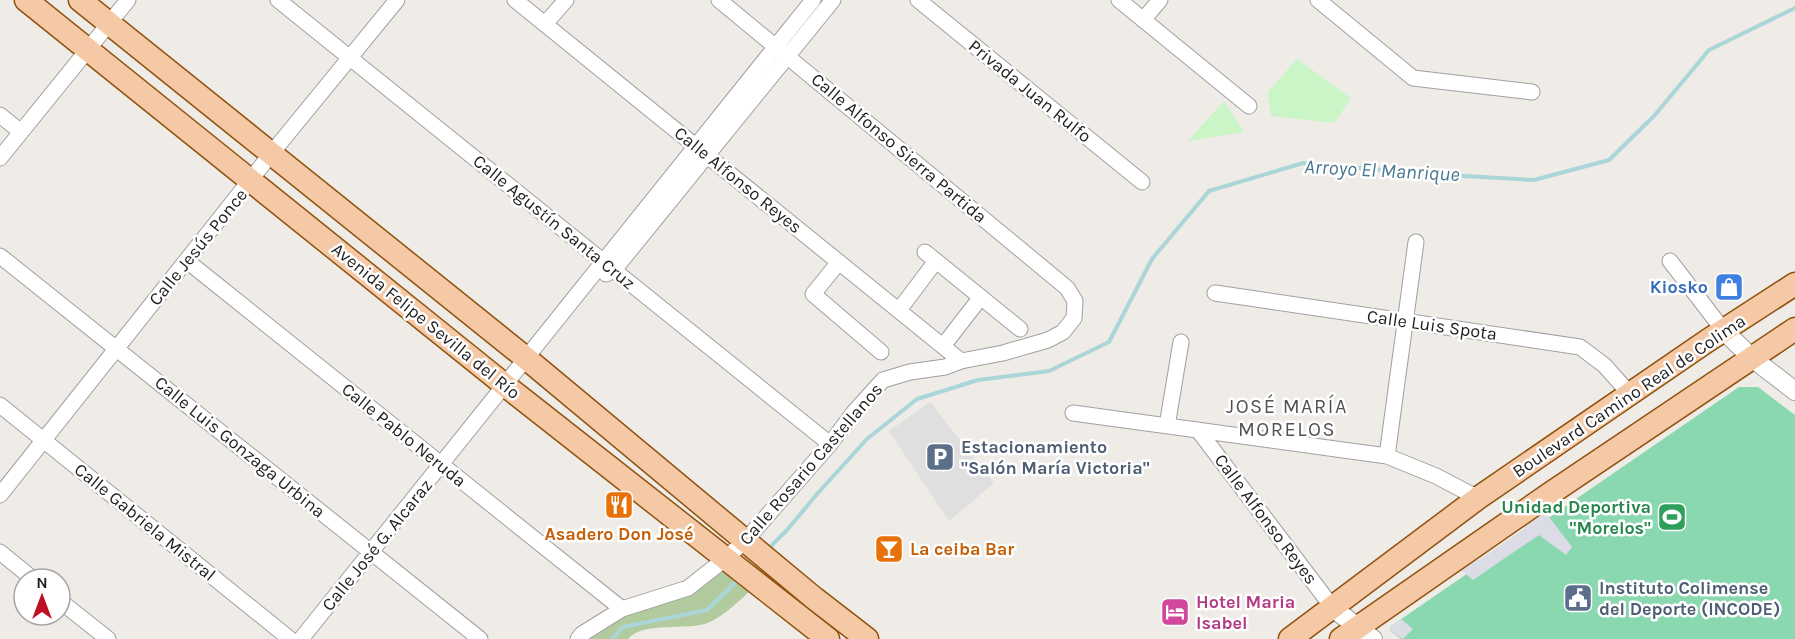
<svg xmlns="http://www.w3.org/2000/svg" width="1795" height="639" font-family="Karla,sans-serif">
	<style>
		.forest { fill: #b1cb9e }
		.park { fill: #caf5c7 }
		.pitch { fill: #8ad8b0 }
		.parking { fill: #dfdfdf }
		.plaza { fill: #dbdce5 }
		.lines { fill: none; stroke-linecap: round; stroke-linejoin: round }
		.stream { stroke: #aad5d9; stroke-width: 4 }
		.minor-casing { stroke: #a0a0a0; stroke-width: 17 }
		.tertiary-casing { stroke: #a0a0a0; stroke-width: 20 }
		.primary-casing { stroke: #8f520c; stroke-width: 25 }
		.minor { stroke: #fff; stroke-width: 15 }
		.tertiary { stroke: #fff; stroke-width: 18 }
		.primary { stroke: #f5c8a6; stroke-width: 22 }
		.labels { text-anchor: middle; stroke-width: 5; stroke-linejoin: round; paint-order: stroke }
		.street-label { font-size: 18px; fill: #1f1f1f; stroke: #fff }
		.shop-label { font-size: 18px; font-weight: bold; fill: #366cbe; stroke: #fff; text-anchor: end }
		.service-label { font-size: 18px; font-weight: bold; fill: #4e5e75; stroke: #fff; text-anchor: start }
		.leisure-label { font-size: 18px; font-weight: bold; fill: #27864d; stroke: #fff; text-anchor: end }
		.food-label { font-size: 18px; font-weight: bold; fill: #c56008; stroke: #fff }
		.hotel-label { font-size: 18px; font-weight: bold; fill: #b23c85; stroke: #fff; text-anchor: start }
		.water-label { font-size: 20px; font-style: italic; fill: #487791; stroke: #fff }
		.neighbourhood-label { font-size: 20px; letter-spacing: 1.5px; fill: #525252; stroke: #fff }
	</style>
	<rect width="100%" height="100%" fill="#efebe6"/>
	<path class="forest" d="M 722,568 L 751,590 C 739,601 725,615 710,622 C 688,632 644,620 628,639 L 587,639 L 624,615 L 692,594 Z"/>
	<path class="park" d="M 1297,59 L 1351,98 L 1334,123 L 1271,116 L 1268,92 Z
		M 1224,101 L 1244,132 L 1188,141 Z"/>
	<path class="pitch" d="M 1739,387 L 1758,387 L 1795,415 L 1795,639 L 1401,639 L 1390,631 L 1391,626 Z"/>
	<path class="parking" d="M 930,402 L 994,483 L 949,521 L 889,431 Z"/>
	<path class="plaza" d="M 1543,509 L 1572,547 L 1566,555 L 1539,535 L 1473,580 L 1460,569 L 1472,560 L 1479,560 L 1524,529 L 1526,520 Z
		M 1401,619 L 1413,629 L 1403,639 L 1390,631 L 1391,626 Z"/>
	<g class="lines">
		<path class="stream" d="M 767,550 L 787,530 L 818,493 L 867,439 L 917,399 L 978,380 L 1049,371 L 1109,342 L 1152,259 L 1209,191 L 1303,163 L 1428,174 L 1534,180 L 1609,160 L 1654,116 L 1709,50 L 1795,8
			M 612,639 L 623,627 L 707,610 L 739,579"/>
		<g class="minor-casing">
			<path id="minor" d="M 278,0 L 830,444
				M 515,0 L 961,361
				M 918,0 L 1142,182
				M 1119,0 L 1249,106
				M 1318,0 L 1413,78 L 1532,92
				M 1143,20 L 1160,0
				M 545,24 L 566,0
				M 0,115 L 21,132
				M 0,158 L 128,0
				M 925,252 L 1020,329
				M 0,256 L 480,639
				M 187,261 L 622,609
				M 1670,261 L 1724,331
				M 839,262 L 813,294 L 881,352
				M 606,274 L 614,270 L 833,0
				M 1215,293 L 1580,347 L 1604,365 L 1630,394
				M 899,310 L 936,261
				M 943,346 L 981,297
				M 0,405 L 290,639
				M 1073,413 L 1387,456 L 1436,476 L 1478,498
				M 1167,426 L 1181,342
				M 1198,430 L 1333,608
				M 1387,456 L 1416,242
				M 0,495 L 271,154 L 397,0
				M 0,552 L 33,579
				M 60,601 L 108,639
				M 301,639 L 813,0
				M 578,639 L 582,634 L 622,609 L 688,588 L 725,559 L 745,541 L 830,444 L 854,412 L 883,380 L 910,372 L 945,367 L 961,361 L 1003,353 L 1048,340 L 1063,332 L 1074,318 L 1075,301 L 1067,288 L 719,0"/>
		</g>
		<g class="tertiary-casing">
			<path id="tertiary" d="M 1724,331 L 1752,358 L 1795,391
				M 1333,608 L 1373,639"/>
		</g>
		<g class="primary-casing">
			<path id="primary" d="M 26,0 L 506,386 L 828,639
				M 80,0 L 527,359 L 814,598 L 867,639
				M 1290,639 L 1478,498 L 1707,341 L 1795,284
				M 1341,639 L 1551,493 L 1795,329"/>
		</g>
		<use href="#minor" class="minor"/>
		<use href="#tertiary" class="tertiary"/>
		<use href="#primary" class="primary"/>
	</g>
	<defs>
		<g id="shop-square" transform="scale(1.5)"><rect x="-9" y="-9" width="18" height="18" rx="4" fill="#3f7fe0" stroke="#fff"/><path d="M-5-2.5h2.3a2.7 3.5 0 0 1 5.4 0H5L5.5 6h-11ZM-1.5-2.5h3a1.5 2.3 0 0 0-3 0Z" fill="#fff"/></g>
		<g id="parking-square" transform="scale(1.5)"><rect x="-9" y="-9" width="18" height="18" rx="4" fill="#5c6f8a" stroke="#fff"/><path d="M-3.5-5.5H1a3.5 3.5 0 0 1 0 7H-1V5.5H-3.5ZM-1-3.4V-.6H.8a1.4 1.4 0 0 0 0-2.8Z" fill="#fff"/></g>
		<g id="restaurant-square" transform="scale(1.5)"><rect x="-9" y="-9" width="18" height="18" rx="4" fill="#e8710a" stroke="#fff"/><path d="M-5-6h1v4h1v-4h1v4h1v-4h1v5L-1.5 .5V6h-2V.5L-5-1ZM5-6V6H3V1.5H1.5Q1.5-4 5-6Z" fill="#fff"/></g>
		<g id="stadium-square" transform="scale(1.5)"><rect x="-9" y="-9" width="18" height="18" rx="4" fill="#2e9e5b" stroke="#fff"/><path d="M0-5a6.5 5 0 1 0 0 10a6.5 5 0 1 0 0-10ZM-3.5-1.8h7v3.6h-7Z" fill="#fff"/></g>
		<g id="bar-square" transform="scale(1.5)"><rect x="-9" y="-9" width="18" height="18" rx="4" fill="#e8710a" stroke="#fff"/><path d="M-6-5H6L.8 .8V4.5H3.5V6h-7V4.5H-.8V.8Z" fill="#fff"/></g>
		<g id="civic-square" transform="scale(1.5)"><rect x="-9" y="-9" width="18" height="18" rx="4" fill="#5c6f8a" stroke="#fff"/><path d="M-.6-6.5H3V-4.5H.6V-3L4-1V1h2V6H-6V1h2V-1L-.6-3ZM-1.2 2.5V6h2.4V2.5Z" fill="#fff"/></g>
		<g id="hotel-square" transform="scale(1.5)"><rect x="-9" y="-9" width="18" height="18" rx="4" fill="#d1479c" stroke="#fff"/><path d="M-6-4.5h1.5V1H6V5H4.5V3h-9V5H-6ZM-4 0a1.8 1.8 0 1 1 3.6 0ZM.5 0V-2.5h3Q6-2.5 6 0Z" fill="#fff"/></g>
	</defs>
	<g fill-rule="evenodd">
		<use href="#shop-square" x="1729" y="287"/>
		<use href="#parking-square" x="940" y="457"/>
		<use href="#restaurant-square" x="619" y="505"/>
		<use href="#stadium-square" x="1672" y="517"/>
		<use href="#bar-square" x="889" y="549"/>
		<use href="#civic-square" x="1578" y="598"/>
		<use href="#hotel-square" x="1175" y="612"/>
	</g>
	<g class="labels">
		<g class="street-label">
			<text transform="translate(1030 91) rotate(39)" y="6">Privada Juan Rulfo</text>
			<text transform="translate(899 148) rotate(40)" y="6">Calle Alfonso Sierra Partida</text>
			<text transform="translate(738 180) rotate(39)" y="6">Calle Alfonso Reyes</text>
			<text transform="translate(554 222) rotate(39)" y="6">Calle Agustín Santa Cruz</text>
			<text transform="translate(198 247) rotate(-51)" y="6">Calle Jesús Ponce</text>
			<text transform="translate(426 321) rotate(39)" y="6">Avenida Felipe Sevilla del Río</text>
			<text transform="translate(1432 325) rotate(8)" y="6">Calle Luis Spota</text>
			<text transform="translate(1629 396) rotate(-34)" y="6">Boulevard Camino Real de Colima</text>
			<text transform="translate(404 435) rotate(39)" y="6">Calle Pablo Neruda</text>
			<text transform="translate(240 447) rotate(39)" y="6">Calle Luis Gonzaga Urbina</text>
			<text transform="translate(811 464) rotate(-49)" y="6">Calle Rosario Castellanos</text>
			<text transform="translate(1266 519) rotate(53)" y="6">Calle Alfonso Reyes</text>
			<text transform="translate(145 522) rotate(39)" y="6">Calle Gabriela Mistral</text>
			<text transform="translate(377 545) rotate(-51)" y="6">Calle José G. Alcaraz</text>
		</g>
		<g class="shop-label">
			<text x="1708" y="293">Kiosko</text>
		</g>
		<g class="service-label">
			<text x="961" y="453">Estacionamiento<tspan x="961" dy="21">"Salón María Victoria"</tspan></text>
			<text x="1599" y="594">Instituto Colimense<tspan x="1599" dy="21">del Deporte (INCODE)</tspan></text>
		</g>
		<g class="leisure-label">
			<text x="1651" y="513">Unidad Deportiva<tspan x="1651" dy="21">"Morelos"</tspan></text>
		</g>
		<g class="food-label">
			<text x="619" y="540">Asadero Don José</text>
			<text x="910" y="555" text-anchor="start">La ceiba Bar</text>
		</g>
		<g class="hotel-label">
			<text x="1196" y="608">Hotel Maria<tspan x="1196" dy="21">Isabel</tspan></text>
		</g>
		<g class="water-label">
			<text transform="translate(1382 170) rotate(3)" y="7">Arroyo El Manrique</text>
		</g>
		<g class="neighbourhood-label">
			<text x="1287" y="413">JOSÉ MARÍA<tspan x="1287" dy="23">MORELOS</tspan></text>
		</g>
	</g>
	<g transform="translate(42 597)"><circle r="28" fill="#ffffff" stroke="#a5a5a5" stroke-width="1.5"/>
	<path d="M0-4.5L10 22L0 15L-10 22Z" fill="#bf0f27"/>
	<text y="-9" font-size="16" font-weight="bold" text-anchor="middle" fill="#1f1f1f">N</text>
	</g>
</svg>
